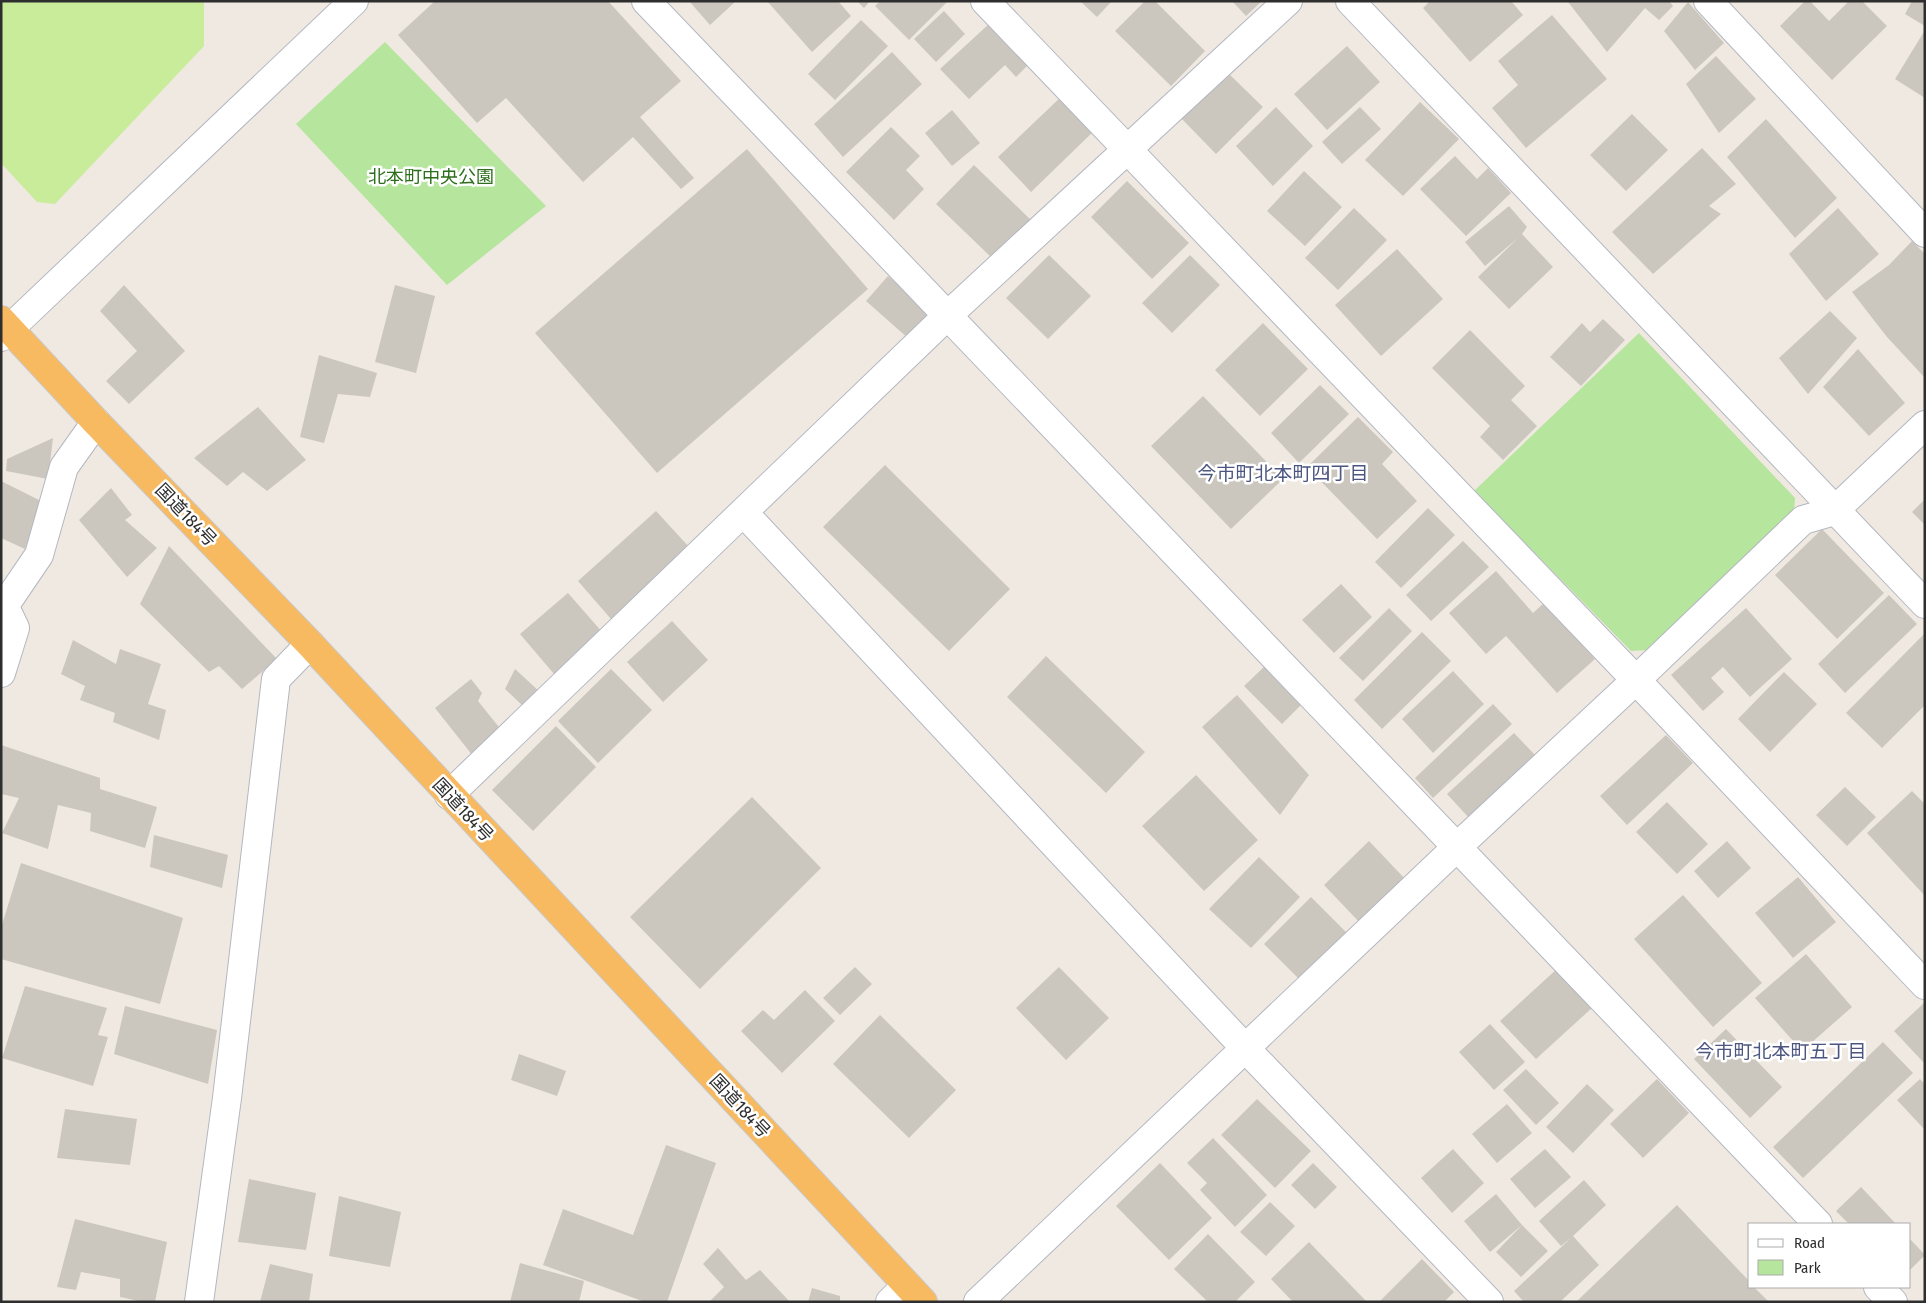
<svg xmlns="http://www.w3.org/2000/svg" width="1926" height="1303" font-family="'Fira Sans Condensed','Noto Sans JP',sans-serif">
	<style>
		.green { fill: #b6e59e }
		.pitch { fill: #c9ec9a }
		.building { fill: #cbc7bf }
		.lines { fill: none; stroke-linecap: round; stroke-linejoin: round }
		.minor-casing { stroke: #b4b7c1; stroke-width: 30 }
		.tertiary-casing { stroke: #b4b7c1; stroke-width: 30 }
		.trunk-casing { stroke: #c9c9c9; stroke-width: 30 }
		.minor { stroke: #fff; stroke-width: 28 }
		.tertiary { stroke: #fff; stroke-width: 28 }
		.trunk { stroke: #f8ba60; stroke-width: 28 }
		.labels { text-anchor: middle; stroke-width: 5; stroke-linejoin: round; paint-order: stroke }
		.park-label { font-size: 18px; fill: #2c6e1b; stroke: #fff }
		.street-label { font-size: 18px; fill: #2e2e2e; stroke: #fff }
		.neighbourhood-label { font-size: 19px; fill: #4d5680; stroke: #fff }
	</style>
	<rect width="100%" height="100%" fill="#efe9e1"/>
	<path class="green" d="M 385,42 L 546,206 L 447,285 L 296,124 Z
		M 1639,333 L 1795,498 L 1794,513 L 1649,650 L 1631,651 L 1474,491 Z"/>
	<path class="pitch" d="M 1,1 L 204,1 L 204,46 L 55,204 L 37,202 L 1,163 Z"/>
	<path class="building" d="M 435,1 L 608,1 L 681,81 L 640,117 L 694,178 L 681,189 L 633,137 L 583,182 L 506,98 L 477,123 L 398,35 Z
		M 689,1 L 736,1 L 710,25 Z
		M 767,1 L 838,1 L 851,16 L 812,52 Z
		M 857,1 L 870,1 L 864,8 Z
		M 880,1 L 948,1 L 909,40 L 875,6 Z
		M 1080,1 L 1112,1 L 1097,17 Z
		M 1145,1 L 1155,1 L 1205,51 L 1171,86 L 1115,31 Z
		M 1232,1 L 1262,1 L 1246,16 Z
		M 1430,1 L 1511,1 L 1523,15 L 1470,62 L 1423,8 Z
		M 1569,1 L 1669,1 L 1673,6 L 1659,20 L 1645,8 L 1607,52 L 1568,2 Z
		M 1805,1 L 1810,1 L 1829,21 L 1849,1 L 1862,1 L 1887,26 L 1832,80 L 1780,26 Z
		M 1912,1 L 1925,1 L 1925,26 L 1905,14 Z
		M 1688,2 L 1724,43 L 1695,70 L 1664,31 Z
		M 944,11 L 965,34 L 936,62 L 914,39 Z
		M 1552,15 L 1607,79 L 1526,148 L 1492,108 L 1518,85 L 1498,61 Z
		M 861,20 L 888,46 L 835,100 L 808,74 Z
		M 989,24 L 1028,65 L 1016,77 L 1005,65 L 969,99 L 940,69 Z
		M 1925,30 L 1925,98 L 1895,79 Z
		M 1347,46 L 1380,82 L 1327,130 L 1294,94 Z
		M 892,52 L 922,84 L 843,157 L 814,124 Z
		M 1716,56 L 1756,99 L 1719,133 L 1686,84 Z
		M 1227,72 L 1263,107 L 1216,154 L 1181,118 Z
		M 1063,95 L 1096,129 L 1031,192 L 998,157 Z
		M 1420,102 L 1459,139 L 1403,196 L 1365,160 Z
		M 1276,107 L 1313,146 L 1273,186 L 1236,146 Z
		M 1360,107 L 1381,129 L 1342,164 L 1322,142 Z
		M 952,110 L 980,143 L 952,166 L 925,133 Z
		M 1632,114 L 1668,150 L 1626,191 L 1590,155 Z
		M 1766,119 L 1837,198 L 1795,238 L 1727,157 Z
		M 891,127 L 920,156 L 906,170 L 924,189 L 894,220 L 846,172 Z
		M 1702,148 L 1736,184 L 1709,206 L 1721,214 L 1653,274 L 1612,232 Z
		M 747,149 L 868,289 L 657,473 L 535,333 Z
		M 1455,156 L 1477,179 L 1488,168 L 1511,193 L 1466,236 L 1420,189 Z
		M 974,165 L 1032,221 L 994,260 L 936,204 Z
		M 1304,171 L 1342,207 L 1305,246 L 1267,211 Z
		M 1127,181 L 1189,243 L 1152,279 L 1091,217 Z
		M 1509,206 L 1527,227 L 1522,234 L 1553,267 L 1509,309 L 1478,277 L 1518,238 L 1485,266 L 1465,242 Z
		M 1354,208 L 1387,240 L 1338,290 L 1305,258 Z
		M 1838,208 L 1879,254 L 1826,301 L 1789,254 Z
		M 1912,241 L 1925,254 L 1925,378 L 1887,337 L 1852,292 L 1889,265 Z
		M 1397,249 L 1443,299 L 1381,356 L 1335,305 Z
		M 1049,255 L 1091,296 L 1048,339 L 1006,298 Z
		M 1190,255 L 1220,285 L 1172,333 L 1142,303 Z
		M 888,276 L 931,313 L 909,339 L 866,301 Z
		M 124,285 L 185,351 L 129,404 L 106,381 L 137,351 L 100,311 Z
		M 395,285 L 435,296 L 416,373 L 375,362 Z
		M 1830,311 L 1857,338 L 1808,394 L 1779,358 Z
		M 1603,319 L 1625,340 L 1581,386 L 1550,357 L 1582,323 L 1590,332 Z
		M 1263,323 L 1308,369 L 1260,416 L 1215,370 Z
		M 1470,330 L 1525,386 L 1511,400 L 1537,426 L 1503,460 L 1480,437 L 1490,426 L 1432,368 Z
		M 1858,349 L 1905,403 L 1869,436 L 1823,387 Z
		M 319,355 L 377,373 L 370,397 L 338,394 L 324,443 L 300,437 Z
		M 1320,385 L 1349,414 L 1299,463 L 1271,433 Z
		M 1203,396 L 1283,479 L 1231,529 L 1151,446 Z
		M 258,407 L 306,460 L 267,491 L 243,472 L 227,486 L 194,458 Z
		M 1358,417 L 1393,452 L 1382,464 L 1417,501 L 1377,539 L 1307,467 Z
		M 53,438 L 48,479 L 6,471 L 7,459 Z
		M 885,465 L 1010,589 L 949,651 L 823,527 Z
		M 1,481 L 41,501 L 25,549 L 1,538 Z
		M 111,488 L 132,515 L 125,520 L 157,548 L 127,577 L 79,520 Z
		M 1925,499 L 1925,525 L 1912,512 Z
		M 1428,508 L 1455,535 L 1401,588 L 1375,562 Z
		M 656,511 L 690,548 L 611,619 L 578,581 Z
		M 1822,529 L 1884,593 L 1837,639 L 1775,575 Z
		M 1463,541 L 1489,567 L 1431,621 L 1406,595 Z
		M 169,546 L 277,659 L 242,689 L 219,666 L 209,672 L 140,604 Z
		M 1496,571 L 1533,613 L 1545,602 L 1595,659 L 1557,693 L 1506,636 L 1486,654 L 1449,613 Z
		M 1341,584 L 1372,617 L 1334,653 L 1302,620 Z
		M 568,593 L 603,633 L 554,674 L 520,634 Z
		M 1889,595 L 1917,624 L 1845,693 L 1818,664 Z
		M 1389,608 L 1412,631 L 1363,681 L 1339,658 Z
		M 1746,608 L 1792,659 L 1750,697 L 1723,667 L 1711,678 L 1724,692 L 1703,711 L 1671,675 Z
		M 672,621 L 708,660 L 663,702 L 627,662 Z
		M 1422,632 L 1451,661 L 1382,729 L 1354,700 Z
		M 1925,633 L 1925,705 L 1882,748 L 1846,713 Z
		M 73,640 L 116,664 L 120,649 L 161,664 L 148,704 L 166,710 L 159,740 L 113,722 L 115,713 L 80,700 L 85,686 L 61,674 Z
		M 1046,656 L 1145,752 L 1106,793 L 1007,697 Z
		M 1267,664 L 1304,702 L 1282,724 L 1244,686 Z
		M 515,669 L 540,692 L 525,708 L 505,689 Z
		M 611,669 L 652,710 L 598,763 L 558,721 Z
		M 1453,671 L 1484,704 L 1433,753 L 1402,719 Z
		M 1784,672 L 1817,704 L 1770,752 L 1738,719 Z
		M 471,679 L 482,693 L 478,701 L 503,732 L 473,756 L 435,708 Z
		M 1237,695 L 1309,775 L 1280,815 L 1202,727 Z
		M 1493,704 L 1512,724 L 1433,798 L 1415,778 Z
		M 556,726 L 596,767 L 533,831 L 492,790 Z
		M 1514,733 L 1538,758 L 1470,819 L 1447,794 Z
		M 1666,735 L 1693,763 L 1627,825 L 1600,796 Z
		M 1,745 L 100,778 L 100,789 L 157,807 L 145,848 L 90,831 L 91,813 L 58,805 L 48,849 L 2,833 L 19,798 L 1,794 Z
		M 1196,775 L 1258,840 L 1204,891 L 1142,826 Z
		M 1845,787 L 1876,817 L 1847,846 L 1816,815 Z
		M 1912,791 L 1925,804 L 1925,896 L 1867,833 Z
		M 752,797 L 821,868 L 700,989 L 630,917 Z
		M 1667,802 L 1708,844 L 1677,874 L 1636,832 Z
		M 154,835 L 228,855 L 222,888 L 150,867 Z
		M 1369,841 L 1407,881 L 1361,924 L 1324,885 Z
		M 1727,841 L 1751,868 L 1718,898 L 1694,871 Z
		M 1259,857 L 1300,897 L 1251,948 L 1209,909 Z
		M 21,863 L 183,918 L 160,1004 L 1,959 L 1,928 Z
		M 1798,877 L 1836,922 L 1793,958 L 1755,913 Z
		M 1683,895 L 1762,983 L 1713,1027 L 1634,939 Z
		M 1311,897 L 1346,932 L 1299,979 L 1264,944 Z
		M 1806,954 L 1852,1007 L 1802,1051 L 1755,998 Z
		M 855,967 L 872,984 L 840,1015 L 823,998 Z
		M 1059,967 L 1109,1018 L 1066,1060 L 1016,1008 Z
		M 1558,968 L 1593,1007 L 1536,1059 L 1500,1021 Z
		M 25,986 L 107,1008 L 98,1035 L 108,1037 L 93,1086 L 2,1058 Z
		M 805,990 L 835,1021 L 782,1073 L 741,1031 L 763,1010 L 774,1020 Z
		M 1925,1002 L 1925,1064 L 1894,1031 Z
		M 125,1006 L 217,1030 L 208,1084 L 114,1054 Z
		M 880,1015 L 956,1090 L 909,1138 L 833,1064 Z
		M 1490,1024 L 1525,1062 L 1494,1090 L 1459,1052 Z
		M 1726,1029 L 1782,1087 L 1750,1118 L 1694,1059 Z
		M 1883,1042 L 1913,1073 L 1803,1178 L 1773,1147 Z
		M 519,1054 L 566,1071 L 557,1096 L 511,1080 Z
		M 1526,1069 L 1559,1103 L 1536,1125 L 1503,1090 Z
		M 1657,1079 L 1689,1113 L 1643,1158 L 1610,1124 Z
		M 1920,1079 L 1925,1084 L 1925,1130 L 1897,1100 Z
		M 1587,1084 L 1614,1110 L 1573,1153 L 1546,1127 Z
		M 1257,1099 L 1311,1151 L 1275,1188 L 1221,1135 Z
		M 1507,1104 L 1532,1133 L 1497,1163 L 1472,1134 Z
		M 65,1109 L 137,1119 L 130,1165 L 57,1158 Z
		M 1213,1138 L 1267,1195 L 1235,1227 L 1200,1190 L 1207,1183 L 1187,1163 Z
		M 666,1145 L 716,1163 L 667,1302 L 645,1302 L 543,1265 L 563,1209 L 633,1235 Z
		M 1453,1149 L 1484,1183 L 1452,1213 L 1421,1178 Z
		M 1545,1149 L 1571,1177 L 1535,1208 L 1510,1179 Z
		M 1160,1163 L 1212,1218 L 1169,1260 L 1116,1206 Z
		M 1313,1163 L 1337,1187 L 1315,1209 L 1291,1185 Z
		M 249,1179 L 316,1193 L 306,1250 L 238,1242 Z
		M 1584,1180 L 1606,1205 L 1573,1236 L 1599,1265 L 1560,1302 L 1524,1302 L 1514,1291 L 1572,1237 L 1561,1246 L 1539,1221 Z
		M 1861,1187 L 1896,1224 L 1849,1224 L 1836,1211 Z
		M 1496,1194 L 1522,1225 L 1490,1252 L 1464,1221 Z
		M 339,1196 L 401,1212 L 390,1267 L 329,1256 Z
		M 1270,1202 L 1295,1226 L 1266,1256 L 1240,1232 Z
		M 1677,1205 L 1750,1282 L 1750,1287 L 1754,1287 L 1769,1302 L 1576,1302 Z
		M 75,1219 L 167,1242 L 155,1302 L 143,1302 L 120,1297 L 120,1279 L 81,1272 L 76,1290 L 57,1287 Z
		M 1522,1225 L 1548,1251 L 1521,1277 L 1496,1252 Z
		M 1208,1234 L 1255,1282 L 1235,1302 L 1208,1302 L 1174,1269 Z
		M 1910,1239 L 1925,1255 L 1910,1270 Z
		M 1309,1242 L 1367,1302 L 1293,1302 L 1271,1279 Z
		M 718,1248 L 746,1280 L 760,1270 L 790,1302 L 709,1302 L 724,1287 L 703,1264 Z
		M 1422,1259 L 1454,1292 L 1444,1302 L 1379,1302 Z
		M 520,1263 L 584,1281 L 579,1302 L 510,1302 Z
		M 270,1264 L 313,1274 L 309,1302 L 260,1302 Z
		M 812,1288 L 840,1296 L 840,1302 L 808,1302 Z"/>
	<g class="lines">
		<g class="minor-casing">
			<path id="minor" d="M 646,1 L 1818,1224
				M 985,1 L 1636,680 L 1925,985
				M 1708,1 L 1925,233
				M 743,512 L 1245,1048 L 1489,1302
				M 1,611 L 39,555 L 64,467 L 96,422
				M 1,673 L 15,628 L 5,607
				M 449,795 L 947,316 L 1288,1
				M 1878,1287 L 1893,1302
				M 199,1302 L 227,1098 L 276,679 L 310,644
				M 890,1302 L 907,1285
				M 978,1302 L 1457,847 L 1636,680 L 1803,520 L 1834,511"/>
		</g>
		<g class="tertiary-casing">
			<path id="tertiary" d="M 1350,1 L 1925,604
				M 1,337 L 354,1
				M 1834,511 L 1925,425"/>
		</g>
		<g class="trunk-casing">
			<path id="trunk" d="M 1,320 L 96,422 L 310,644 L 923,1302"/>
		</g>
		<use href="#minor" class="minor"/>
		<use href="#tertiary" class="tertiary"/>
		<use href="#trunk" class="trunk"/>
	</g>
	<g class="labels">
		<g class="park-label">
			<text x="431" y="183">北本町中央公園</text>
		</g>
		<g class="street-label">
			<text transform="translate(186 515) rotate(46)" y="6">国道184号</text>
			<text transform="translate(463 810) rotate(47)" y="6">国道184号</text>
			<text transform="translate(740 1106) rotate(47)" y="6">国道184号</text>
		</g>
		<g class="neighbourhood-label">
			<text x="1283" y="480">今市町北本町四丁目</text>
			<text x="1781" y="1058">今市町北本町五丁目</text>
		</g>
	</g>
	<rect width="1926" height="1303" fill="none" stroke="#2e2e2e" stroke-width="5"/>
	<rect x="1748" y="1223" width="162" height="65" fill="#ffffff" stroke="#ababab"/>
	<rect x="1758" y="1239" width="25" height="8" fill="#ffffff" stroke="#ababab"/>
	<text x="1794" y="1248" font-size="15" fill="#2e2e2e">Road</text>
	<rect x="1758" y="1260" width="25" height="15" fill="#b6e59e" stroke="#ababab"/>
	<text x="1794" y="1273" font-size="15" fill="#2e2e2e">Park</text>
</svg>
